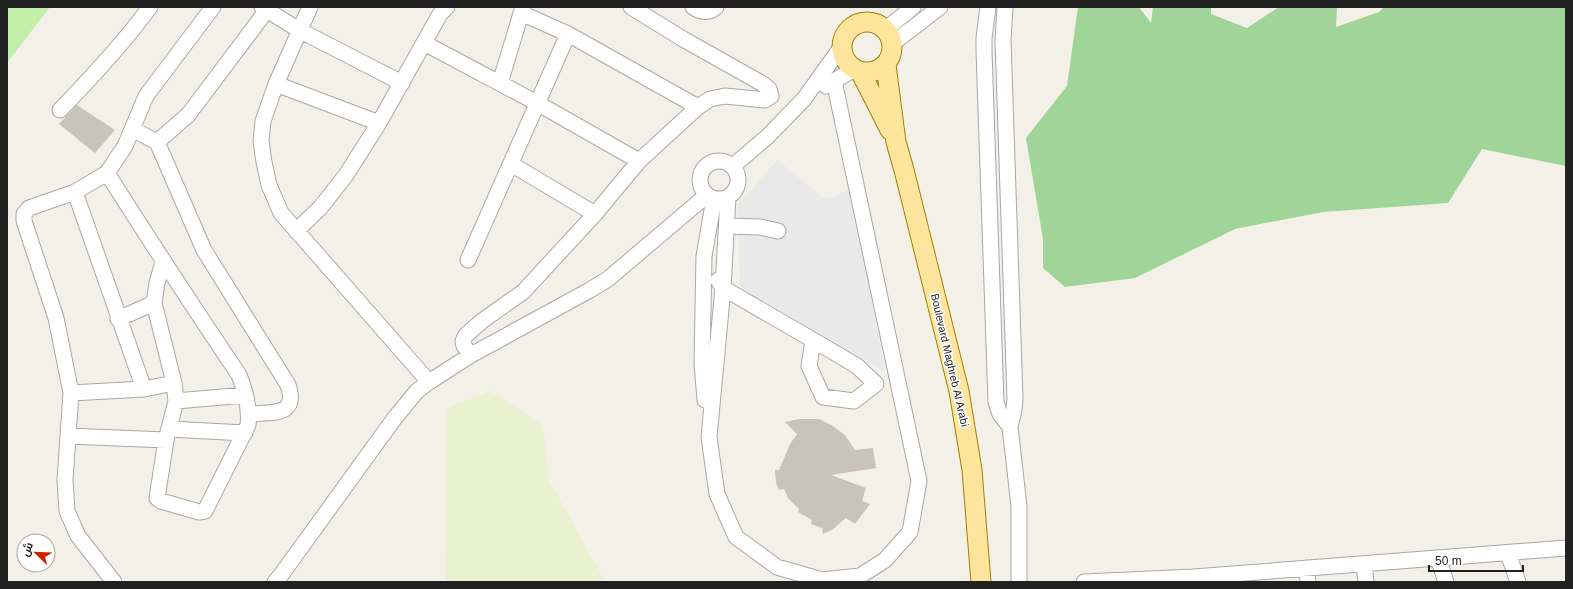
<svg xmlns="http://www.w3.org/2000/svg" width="1573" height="589" font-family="Helvetica,Cairo,sans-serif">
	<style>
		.farmland { fill: #eaf1d1 }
		.grass { fill: #c1efaa }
		.forest { fill: #a1d498 }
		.parking { fill: #e9e9e9 }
		.building { fill: #cac3b9 }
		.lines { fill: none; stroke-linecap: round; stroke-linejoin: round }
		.minor-casing { stroke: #a8a8a8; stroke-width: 17 }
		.major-casing { stroke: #9d8200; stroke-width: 21 }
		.minor { stroke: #fff; stroke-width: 15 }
		.major { stroke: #ffe49e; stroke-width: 19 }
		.labels { text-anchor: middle; stroke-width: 3.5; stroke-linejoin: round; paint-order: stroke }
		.street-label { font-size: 11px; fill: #212121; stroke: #fff }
	</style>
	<rect width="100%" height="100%" fill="#f2f0e7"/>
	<path class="farmland" d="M 490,391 L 543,425 L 549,480 L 602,576 L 604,582 L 445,582 L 447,408 Z"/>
	<path class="grass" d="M 7,7 L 50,7 L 7,63 Z"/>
	<path class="forest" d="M 1078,7 L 1139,7 L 1151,23 L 1153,7 L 1211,7 L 1211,14 L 1247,28 L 1279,7 L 1337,7 L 1336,27 L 1379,12 L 1384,7 L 1566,7 L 1566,166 L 1482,149 L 1448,203 L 1323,212 L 1235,229 L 1135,278 L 1065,287 L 1043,268 L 1043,239 L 1026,138 L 1067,86 Z"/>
	<path class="parking" d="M 777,160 L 824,198 L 834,197 L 851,188 L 885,372 L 740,287 L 738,205 Z"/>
	<path class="building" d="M 77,105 L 115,130 L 95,153 L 59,124 Z
		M 799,419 L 819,419 L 833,426 L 845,435 L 855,450 L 873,448 L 876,468 L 831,475 L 866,488 L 862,501 L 870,504 L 855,524 L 846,518 L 832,530 L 823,534 L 822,528 L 811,524 L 812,520 L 798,512 L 799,509 L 788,498 L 784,489 L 779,490 L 776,483 L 775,470 L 779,470 L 790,444 L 797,434 L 785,422 Z"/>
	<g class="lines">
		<g class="minor-casing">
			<path id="minor" d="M 262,7 L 299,30 L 402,83
				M 310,7 L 276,84 L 263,121 L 261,141 L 264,162 L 269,185 L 281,213 L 429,382
				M 693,7 C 700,12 709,14 716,7
				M 988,7 L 984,38 L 984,51 L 996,402 L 1000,414 L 1010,427
				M 1005,7 L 1003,41 L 1015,399 L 1014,410 L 1010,427 L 1019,506 L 1019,582
				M 521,13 L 568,34 L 698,107
				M 886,29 L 913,7
				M 424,43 L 537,103 L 639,161
				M 893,43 L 940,7
				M 500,83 L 523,7
				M 276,84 L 379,123
				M 826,86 L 854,69
				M 60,110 C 92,77 123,44 150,7
				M 132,129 L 157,142 L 204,250 L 288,385 C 299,417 271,412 249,414
				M 157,142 L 188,115 L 267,10
				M700 180a19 19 0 1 1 38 0a19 19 0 1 1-38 0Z
				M 511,164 L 595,214
				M 733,166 L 767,137 L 804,99 L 842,46
				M 107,173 C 150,241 194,308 239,375 C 245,390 250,408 248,425 L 205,511 L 199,512 L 161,501 L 157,498 L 166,440 L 176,401 L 174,383 L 154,303 L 157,283 L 163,262
				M 75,192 L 144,389
				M 728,197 L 723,288 L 709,437 L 717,494 L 736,537 L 777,567 L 822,580 L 860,576 L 885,560 L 910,532 L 919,481 L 834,81
				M 727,226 L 760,227 L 778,231
				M 296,231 L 320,208 L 346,175 L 379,123 L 440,14 L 447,7
				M 468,260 L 568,34
				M 718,280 L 723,288 L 813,340
				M 118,319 L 154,303
				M 813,340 L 857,366 L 876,384 L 854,401 L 823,397 L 809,366 Z
				M 471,355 L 464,346 L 463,341 L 466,335 L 482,321 L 523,292 L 595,214 L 639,161 L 698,107 L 710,99 L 725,96 L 765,100 L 771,96 L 769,89 L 763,84 L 683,39 L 631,7
				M 71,393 L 144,389 L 174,383
				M 705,400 L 702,363 L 704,256 L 714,199
				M 176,401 L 245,395
				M 169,429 L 245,433
				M 68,436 L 166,440
				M 1508,553 L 1518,582
				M 1438,558 L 1446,582
				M 1364,564 L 1366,582
				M 1307,568 L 1308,582
				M 114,582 L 78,536 L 67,511 L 65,480 L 71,393 L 56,318 L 24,221 L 24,214 L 29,208 L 75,192 L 107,173 L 125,146 L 146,96 L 213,7
				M 275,582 L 281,575 L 394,419 L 417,391 L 429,382 L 471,355 L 590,290 L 608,279 L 707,195
				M 1084,582 L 1194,577 L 1566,548"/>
		</g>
		<g class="major-casing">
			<path id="major" d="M842 47a25 25 0 1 1 50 0a25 25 0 1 1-50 0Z
				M 886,65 L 896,142 L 904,170 L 959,391 L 972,470 L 981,582
				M 860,71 L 890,130"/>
		</g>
		<use href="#minor" class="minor"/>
		<use href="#major" class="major"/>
	</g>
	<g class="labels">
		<g class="street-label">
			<text transform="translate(950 360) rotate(77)" y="4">Boulevard Maghreb Al Arabi</text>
		</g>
	</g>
	<rect width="1573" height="589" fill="none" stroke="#212121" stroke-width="16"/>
	<g transform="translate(36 553) rotate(293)"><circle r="19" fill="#ffffff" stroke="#a6a6a6"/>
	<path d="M0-3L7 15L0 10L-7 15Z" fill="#d12000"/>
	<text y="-6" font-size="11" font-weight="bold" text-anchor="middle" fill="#212121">ش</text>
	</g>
	<path d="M1429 565v6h94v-6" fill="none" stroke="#212121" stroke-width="2"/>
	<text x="1435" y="565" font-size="12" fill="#212121" stroke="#ffffff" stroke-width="3" paint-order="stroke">50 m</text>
</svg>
